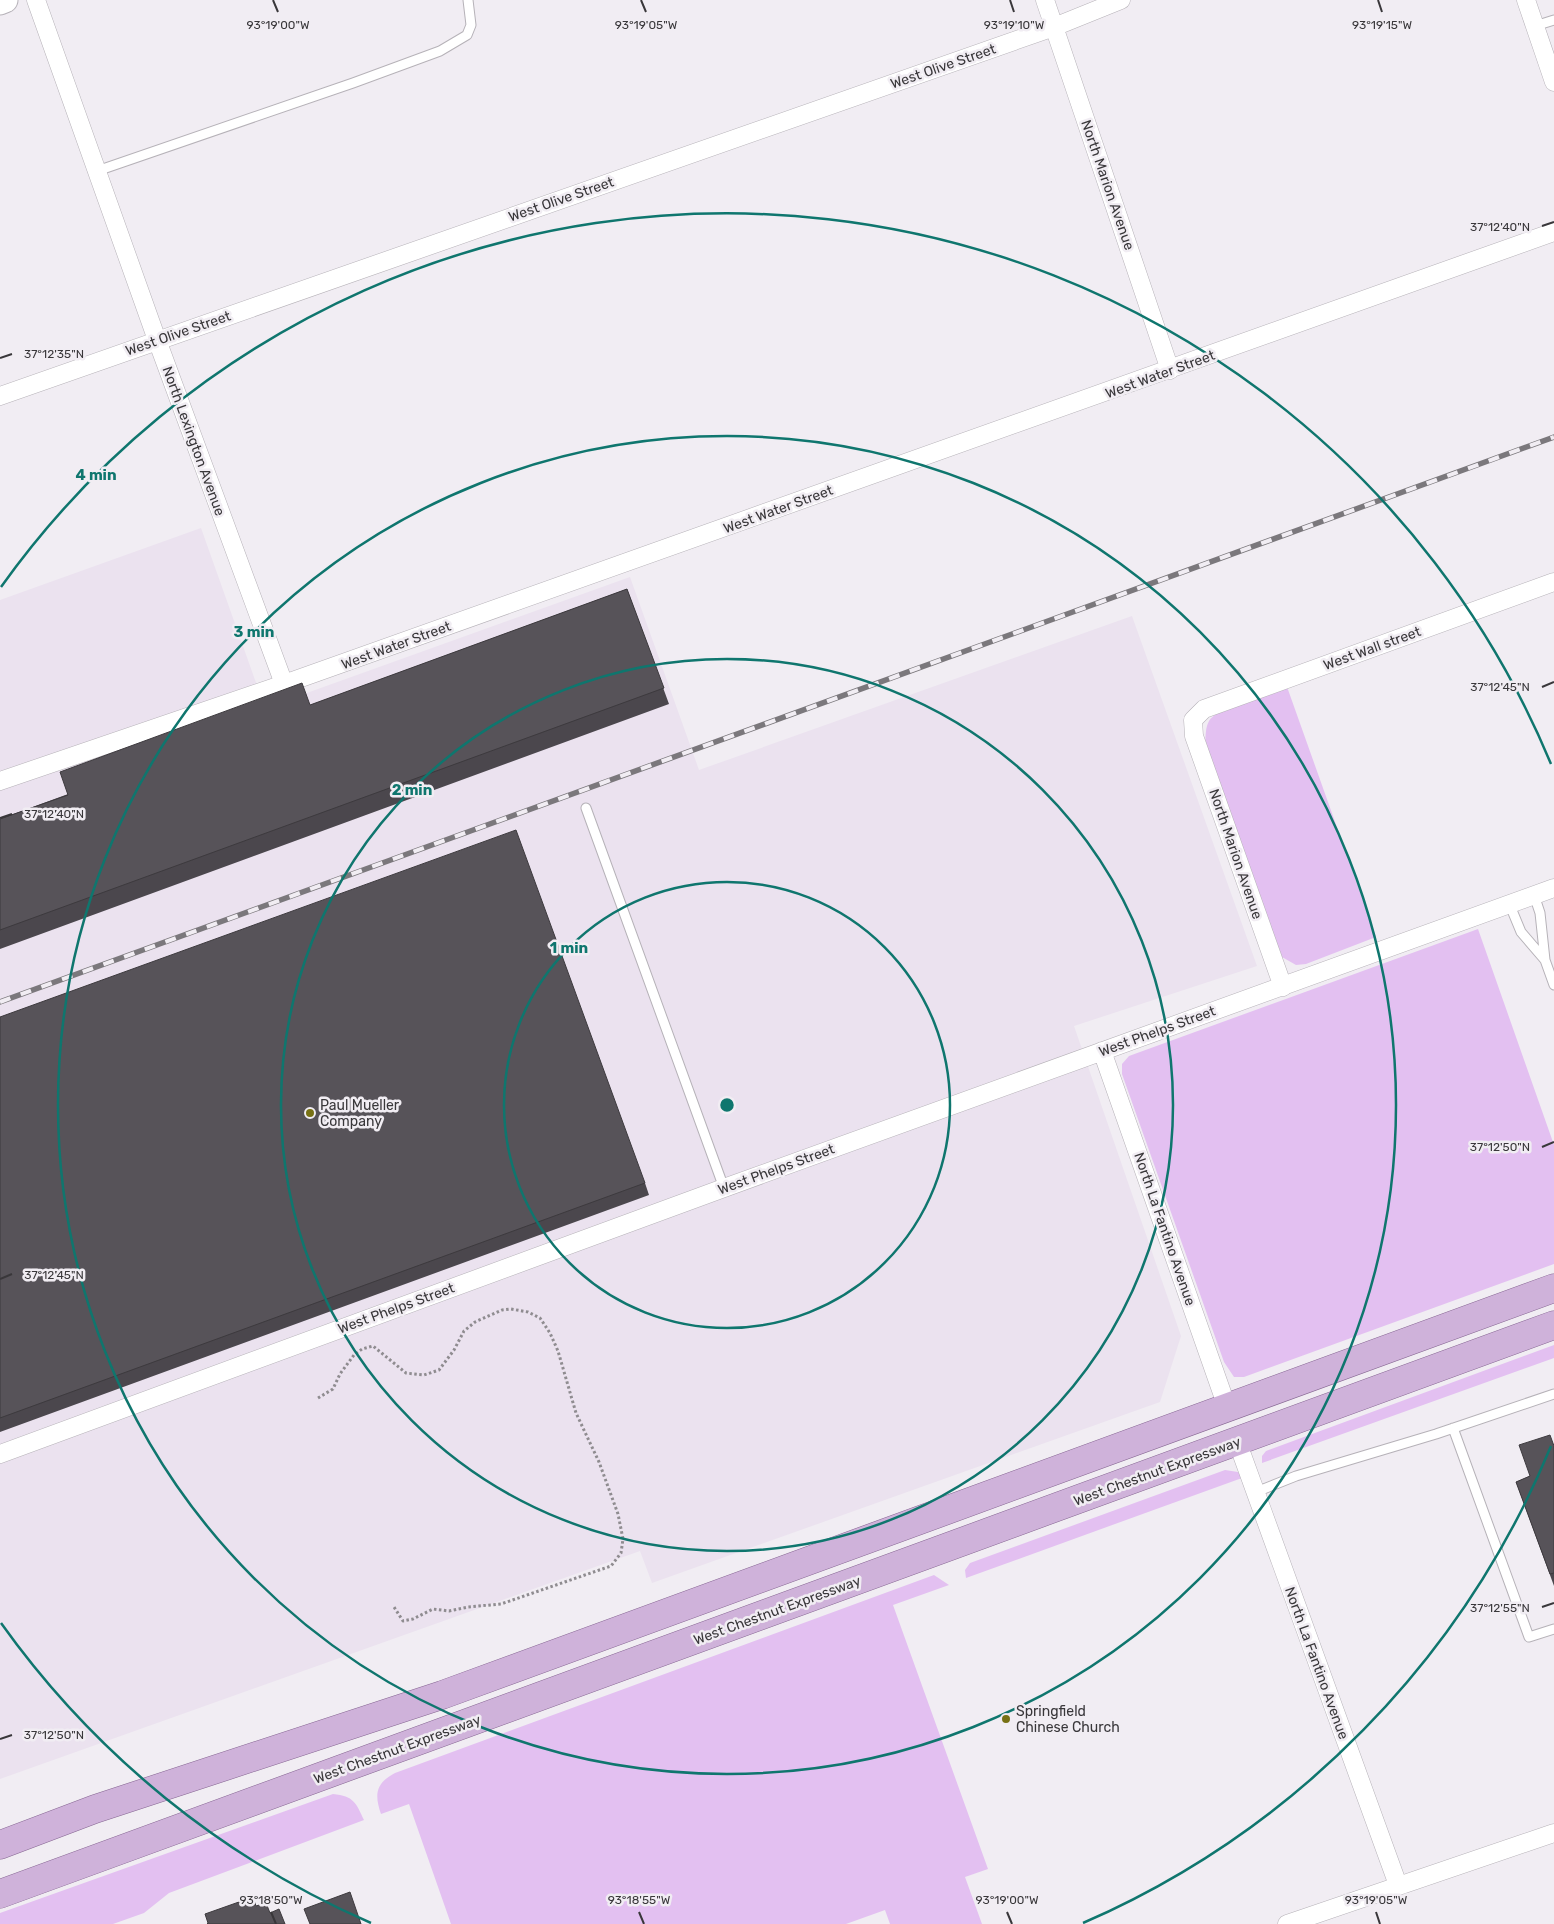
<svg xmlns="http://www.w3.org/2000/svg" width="1554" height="1924" font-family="Rubik,sans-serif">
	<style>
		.built { fill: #ebe2ef }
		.green { fill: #e3c0f1 }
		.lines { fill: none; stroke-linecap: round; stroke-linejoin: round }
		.lane-casing { stroke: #b6b2b8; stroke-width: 11 }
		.street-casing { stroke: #b6b2b8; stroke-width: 19 }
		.secondary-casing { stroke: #b6b2b8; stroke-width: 27 }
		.primary-casing { stroke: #866692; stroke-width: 29 }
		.path { stroke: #8f8c90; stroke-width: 3; stroke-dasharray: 2.5 2.5; stroke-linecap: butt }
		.lane { stroke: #fff; stroke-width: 9 }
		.street { stroke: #fff; stroke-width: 18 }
		.secondary { stroke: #fff; stroke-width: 25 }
		.primary { stroke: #cfb2da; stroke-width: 28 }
		.rail-casing { stroke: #7b787c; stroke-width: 5.5 }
		.rail { stroke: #f1edf3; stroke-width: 4; stroke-dasharray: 11; stroke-linecap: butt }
		.wall { fill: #4b474d }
		.building { fill: #575359; stroke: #3d3a3e }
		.ticks { fill: none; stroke: #39373a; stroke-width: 2 }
		.ring { fill: none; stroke: #0f766e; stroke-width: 2.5 }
		.poi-dot { fill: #777114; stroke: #f1edf3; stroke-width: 2 }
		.labels { text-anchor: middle; stroke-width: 5; stroke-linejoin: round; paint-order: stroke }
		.street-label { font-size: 14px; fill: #39373a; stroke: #f1edf3 }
		.poi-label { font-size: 14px; fill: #39373a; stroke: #f1edf3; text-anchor: start }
		.ticks-label { font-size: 12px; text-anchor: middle; fill: #39373a; stroke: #f1edf3; stroke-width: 5; stroke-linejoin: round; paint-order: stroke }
		.centre { fill: #0f766e; stroke: #f1edf3; stroke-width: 2.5 }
		.ring-label { font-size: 15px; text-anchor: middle; font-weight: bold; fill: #0f766e; stroke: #f1edf3; stroke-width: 5; stroke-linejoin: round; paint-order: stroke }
	</style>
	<rect width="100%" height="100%" fill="#f1edf3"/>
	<path class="built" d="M 201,528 L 265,708 L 630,577 L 699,770 L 1132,616 L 1257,966 L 1074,1026 L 1181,1336 L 1160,1402 L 652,1583 L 640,1551 L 0,1779 L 0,600 Z"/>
	<path class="green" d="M 1286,684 L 1376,937 L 1306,964 L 1296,965 L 1282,957 L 1205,744 C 1206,736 1205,728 1209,721 C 1218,707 1269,691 1286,684 Z
		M 1478,929 L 1554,1145 L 1554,1264 L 1244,1377 L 1234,1377 L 1224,1362 L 1122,1074 L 1122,1064 L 1129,1056 Z
		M 1554,1345 L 1554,1358 L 1262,1463 L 1262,1456 L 1266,1451 Z
		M 1225,1470 L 1238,1472 L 1242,1478 L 966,1578 L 965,1570 L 970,1563 Z
		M 934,1575 L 949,1585 L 893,1605 L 988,1869 L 965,1877 L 982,1924 L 890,1924 L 885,1910 L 846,1924 L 451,1924 L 409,1804 L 381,1814 C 374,1794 376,1783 395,1773 Z
		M 333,1794 C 354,1796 356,1803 364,1820 L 169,1893 L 144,1913 L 113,1924 L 0,1924 L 0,1913 Z"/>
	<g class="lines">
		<g class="lane-casing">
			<path id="lane" d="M 1535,26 L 1554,20
				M 97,171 L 353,83 L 440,51 L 467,35 L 471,25 L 468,0
				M 586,808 L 724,1188
				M 1534,895 L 1540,913 L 1545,960 L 1554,985
				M 1509,903 L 1521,932 L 1545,960
				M 1453,1428 L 1529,1637 L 1554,1629
				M 1256,1492 L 1296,1476 L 1436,1434 L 1554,1394"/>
		</g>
		<g class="street-casing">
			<path id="street" d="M 36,0 L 157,340 L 284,684
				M 1045,0 L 1170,370
				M 1526,0 L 1554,82
				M 0,396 L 1054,27 L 1121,0
				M 0,781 L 284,684 L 1554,232
				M 1283,987 L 1194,736 L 1193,720 L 1204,709 L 1554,582
				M 1102,1051 L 1227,1407
				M 1237,1441 L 1398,1885
				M 0,1454 L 724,1188 L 1554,888
				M 1287,1924 L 1554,1833"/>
		</g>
		<g class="secondary-casing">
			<path id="secondary" d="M 0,2 L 5,0"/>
		</g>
		<g class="primary-casing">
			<path id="primary" d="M 0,1845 L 95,1809 L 442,1695 L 1554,1288
				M 0,1894 L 1554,1325"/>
		</g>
		<path class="path" d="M 318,1398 L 333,1389 L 340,1374 L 354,1355 L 362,1349 L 373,1346 L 406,1373 L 424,1375 L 439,1370 L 454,1350 L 464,1331 L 475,1322 L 502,1310 L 511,1309 L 528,1312 L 540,1318 L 550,1333 L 558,1351 L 576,1413 L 599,1462 L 618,1514 L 623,1539 L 621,1553 L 611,1566 L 501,1604 L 468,1607 L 449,1611 L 433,1609 L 413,1619 L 403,1621 L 394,1607"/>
		<use href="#lane" class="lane"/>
		<use href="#street" class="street"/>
		<use href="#secondary" class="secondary"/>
		<use href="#primary" class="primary"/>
		<g class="rail-casing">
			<path id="rail" d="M 0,1002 L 1554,437"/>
		</g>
		<use href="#rail" class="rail"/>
	</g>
	<path class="wall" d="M 627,589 L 669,704 L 0,949 L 0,819 Z
		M 0,1017 L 645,1183 L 649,1195 L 0,1432 Z
		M 1554,1446 L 1554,1586 L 1516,1482 L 1530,1476 Z"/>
	<path class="building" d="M 627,589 L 664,688 L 0,930 L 0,819 L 68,795 L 60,772 L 302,683 L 310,705 Z
		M 516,830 L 645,1183 L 0,1418 L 0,1017 Z
		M 1550,1435 L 1554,1446 L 1554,1573 L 1550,1574 L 1516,1482 L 1530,1476 L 1519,1445 Z
		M 350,1892 L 361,1924 L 310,1924 L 304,1909 Z
		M 253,1897 L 256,1906 L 266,1903 L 270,1913 L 279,1909 L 285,1924 L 207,1924 L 208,1923 L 205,1914 Z"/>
	<path class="ticks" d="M 273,0 L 278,12M 641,0 L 646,12M 1010,0 L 1014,12M 1378,0 L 1382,12M 1542,226 L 1554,222M 0,358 L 12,354M 1542,687 L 1554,682M 0,818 L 12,814M 1542,1147 L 1554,1142M 0,1279 L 12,1274M 1542,1607 L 1554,1603M 0,1739 L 12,1735M 271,1912 L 276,1924M 639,1912 L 644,1924M 1007,1912 L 1012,1924M 1376,1912 L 1380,1924"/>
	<g class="ring">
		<circle cx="727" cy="1105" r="223"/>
		<circle cx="727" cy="1105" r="446"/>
		<circle cx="727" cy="1105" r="669"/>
		<path d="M1551 1446A892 892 0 0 1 1083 1923M371 1923A892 892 0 0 1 1 1623M1 587A892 892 0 0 1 1551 764"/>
	</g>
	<g class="poi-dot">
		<circle cx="310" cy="1113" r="5"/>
		<circle cx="1006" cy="1719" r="5"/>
	</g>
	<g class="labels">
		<g class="street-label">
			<text transform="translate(943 66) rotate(-19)" y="5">West Olive Street</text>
			<text transform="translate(1108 185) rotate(71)" y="5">North Marion Avenue</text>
			<text transform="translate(561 199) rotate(-19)" y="5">West Olive Street</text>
			<text transform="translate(178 333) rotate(-19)" y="5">West Olive Street</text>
			<text transform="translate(1160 374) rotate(-20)" y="5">West Water Street</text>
			<text transform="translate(194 441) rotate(70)" y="5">North Lexington Avenue</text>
			<text transform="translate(778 509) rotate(-20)" y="5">West Water Street</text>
			<text transform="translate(396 645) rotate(-20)" y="5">West Water Street</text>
			<text transform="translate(1372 648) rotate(-20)" y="5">West Wall street</text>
			<text transform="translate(1236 854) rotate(71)" y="5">North Marion Avenue</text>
			<text transform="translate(1157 1031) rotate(-20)" y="5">West Phelps Street</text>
			<text transform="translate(776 1169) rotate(-20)" y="5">West Phelps Street</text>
			<text transform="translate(1165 1229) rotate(71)" y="5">North La Fantino Avenue</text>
			<text transform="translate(396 1308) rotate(-20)" y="5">West Phelps Street</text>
			<text transform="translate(1157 1471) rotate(-20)" y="5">West Chestnut Expressway</text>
			<text transform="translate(777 1610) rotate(-20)" y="5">West Chestnut Expressway</text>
			<text transform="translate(1317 1663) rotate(70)" y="5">North La Fantino Avenue</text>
			<text transform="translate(397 1749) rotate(-20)" y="5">West Chestnut Expressway</text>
		</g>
		<g class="poi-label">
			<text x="320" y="1110">Paul Mueller<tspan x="320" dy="16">Company</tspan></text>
			<text x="1016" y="1716">Springfield<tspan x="1016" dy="16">Chinese Church</tspan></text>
		</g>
	</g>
	<g class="ticks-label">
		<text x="1382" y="29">93°19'15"W</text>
		<text x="278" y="29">93°19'00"W</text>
		<text x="646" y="29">93°19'05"W</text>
		<text x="1014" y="29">93°19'10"W</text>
		<text x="1500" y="231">37°12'40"N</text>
		<text x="54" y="358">37°12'35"N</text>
		<text x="1500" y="691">37°12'45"N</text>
		<text x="54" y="818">37°12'40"N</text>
		<text x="1500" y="1151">37°12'50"N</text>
		<text x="54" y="1279">37°12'45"N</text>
		<text x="1500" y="1612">37°12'55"N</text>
		<text x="54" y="1739">37°12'50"N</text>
		<text x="271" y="1904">93°18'50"W</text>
		<text x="639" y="1904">93°18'55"W</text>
		<text x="1007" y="1904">93°19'00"W</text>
		<text x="1376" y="1904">93°19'05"W</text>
	</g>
	<circle cx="727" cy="1105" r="8" class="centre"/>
	<g class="ring-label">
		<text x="96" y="480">4 min</text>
		<text x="254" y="637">3 min</text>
		<text x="412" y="795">2 min</text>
		<text x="569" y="953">1 min</text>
	</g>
</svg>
